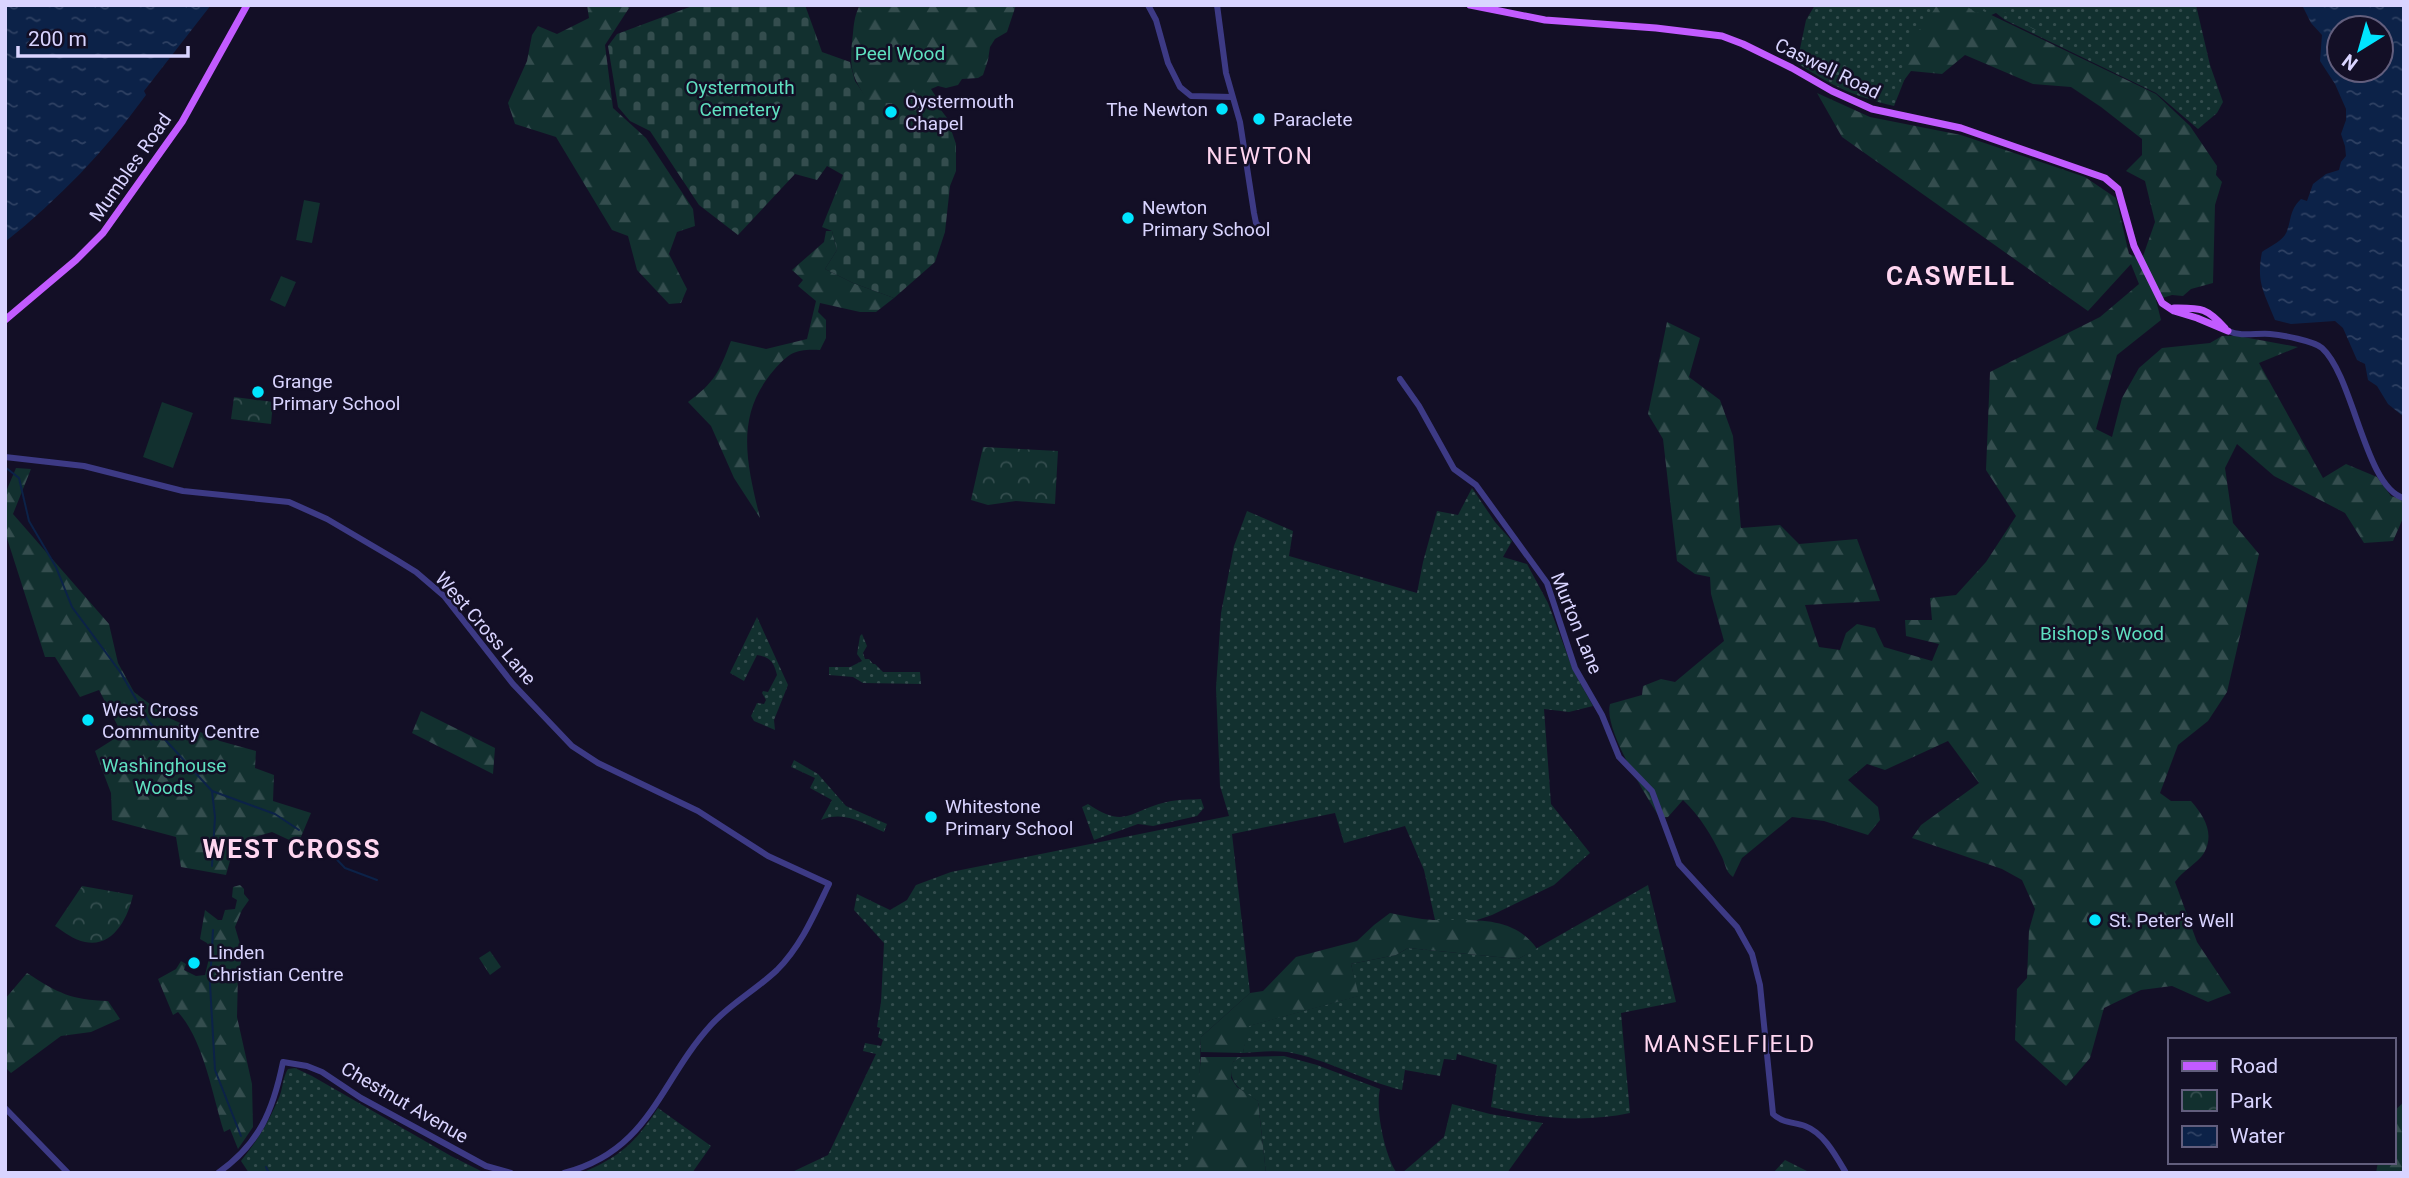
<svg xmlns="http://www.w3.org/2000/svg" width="2409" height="1178" font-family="Roboto,sans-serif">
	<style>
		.grass { fill: url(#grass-dots) }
		.forest { fill: url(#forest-firs) }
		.cemetery { fill: url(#cemetery-stones) }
		.park { fill: url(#park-crowns) }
		.garden { fill: #12302f }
		.water { fill: url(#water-ripples); fill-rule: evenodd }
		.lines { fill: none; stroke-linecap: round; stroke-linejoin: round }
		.stream { stroke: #0c2248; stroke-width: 2 }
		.minor { stroke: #3d3a85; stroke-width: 6 }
		.major { stroke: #c25bff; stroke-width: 7 }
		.poi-dot { fill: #00e5ff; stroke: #130f26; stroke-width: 2.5 }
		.labels { text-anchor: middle; stroke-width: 5; stroke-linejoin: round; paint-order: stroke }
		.park-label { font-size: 19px; fill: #5fe0c0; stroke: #130f26 }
		.street-label { font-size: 19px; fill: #d9d4ff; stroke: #130f26 }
		.poi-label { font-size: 19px; fill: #d9d4ff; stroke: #130f26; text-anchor: start }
		.quarter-label { font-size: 23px; letter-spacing: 2px; fill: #ffd6f0; stroke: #130f26 }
		.district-label { font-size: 26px; font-weight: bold; letter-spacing: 2px; fill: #ffd6f0; stroke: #130f26 }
	</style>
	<defs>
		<pattern id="grass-dots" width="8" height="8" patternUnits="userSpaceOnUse" patternTransform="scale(1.75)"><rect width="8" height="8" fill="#12302f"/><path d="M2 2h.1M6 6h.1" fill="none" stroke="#344d4e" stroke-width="1.8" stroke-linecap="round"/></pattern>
		<pattern id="forest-firs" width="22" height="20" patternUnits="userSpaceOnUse" patternTransform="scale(1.75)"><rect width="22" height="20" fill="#12302f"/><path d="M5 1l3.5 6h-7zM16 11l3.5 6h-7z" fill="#344d4e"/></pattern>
		<pattern id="cemetery-stones" width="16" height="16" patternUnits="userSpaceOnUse" patternTransform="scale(1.75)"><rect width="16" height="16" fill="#12302f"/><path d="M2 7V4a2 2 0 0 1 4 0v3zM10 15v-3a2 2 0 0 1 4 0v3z" fill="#344d4e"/></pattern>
		<pattern id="park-crowns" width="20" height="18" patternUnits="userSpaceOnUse" patternTransform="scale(1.75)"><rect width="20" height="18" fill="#12302f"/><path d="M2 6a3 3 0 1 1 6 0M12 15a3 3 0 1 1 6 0" fill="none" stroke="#344d4e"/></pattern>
		<pattern id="water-ripples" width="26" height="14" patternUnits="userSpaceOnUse" patternTransform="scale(1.75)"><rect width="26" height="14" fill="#0c2248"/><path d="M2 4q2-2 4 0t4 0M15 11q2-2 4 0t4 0" fill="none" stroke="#2f4163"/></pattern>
	</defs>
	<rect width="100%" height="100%" fill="#130f26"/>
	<path class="grass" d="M 1815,5 L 2196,5 L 2210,65 L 2223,102 L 2217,113 L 2198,129 L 2156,93 L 2005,20 L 1996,13 L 1917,48 L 1894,106 C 1855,97 1830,85 1797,63 L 1806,20 Z
		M 1472,488 L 1495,522 L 1512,541 L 1503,557 L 1527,564 L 1548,603 L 1573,670 L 1593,706 L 1569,712 L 1544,709 L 1551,804 L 1590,853 L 1554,885 L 1492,915 L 1477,920 L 1435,920 L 1424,870 L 1405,826 L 1344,843 L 1335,813 L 1232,834 L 1250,993 L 1201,1037 L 1199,1092 L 1190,1173 L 790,1173 L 828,1155 L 876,1054 L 863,1051 L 865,1043 L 881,1046 L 883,1040 L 878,1037 L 880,1028 L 877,1027 L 881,1002 L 884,943 L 854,910 L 857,894 L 890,910 L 907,900 L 916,885 L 951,872 L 1229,816 L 1220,786 L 1216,688 L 1221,613 L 1234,546 L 1247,511 L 1293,531 L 1289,556 L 1417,593 L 1423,562 L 1437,511 L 1458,515 Z
		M 757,617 L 788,685 L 774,720 L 775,730 L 754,721 L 751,716 L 757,703 L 764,704 L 766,700 L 762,693 L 763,691 L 768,692 L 777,675 C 774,662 770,657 757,655 L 744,681 L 730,673 Z
		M 862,634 L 867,646 L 863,653 L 865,659 L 869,659 L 873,664 L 875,664 L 883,672 L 920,672 L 921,684 L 863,683 L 853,677 L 829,675 L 829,667 L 850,667 L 862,661 L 857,654 L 860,636 Z
		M 794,760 L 818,774 L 846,806 L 887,824 L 884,832 C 863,823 844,810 821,820 L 832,800 L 810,788 L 815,778 L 791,767 Z
		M 1201,799 L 1204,808 L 1197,816 L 1153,826 L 1138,824 L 1094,840 L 1082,807 L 1088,804 C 1126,830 1130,810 1167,802 C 1178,799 1190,800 1201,799 Z
		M 1648,885 L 1676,1002 L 1621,1013 L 1630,1113 C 1583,1123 1538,1118 1491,1107 L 1497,1065 L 1457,1054 L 1456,1060 L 1444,1059 L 1440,1076 L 1405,1070 L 1402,1090 C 1363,1081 1327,1059 1287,1052 C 1273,1050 1257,1052 1243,1053 L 1248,1026 L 1358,996 L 1351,964 L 1396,955 L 1408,948 L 1518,959 Z
		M 1284,1056 L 1317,1065 L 1380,1089 C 1375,1109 1385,1157 1397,1173 L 1266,1173 L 1258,1101 C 1242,1091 1226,1083 1233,1062 L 1241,1057 Z
		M 295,1068 L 312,1076 L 451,1156 L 485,1173 L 249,1173 L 241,1161 C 258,1140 270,1120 280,1095 C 283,1086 283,1077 288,1069 Z
		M 1452,1104 L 1490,1114 L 1543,1123 L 1507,1173 L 1402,1173 L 1444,1137 Z
		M 658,1108 L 711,1146 L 692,1173 L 582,1173 C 621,1156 635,1143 658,1108 Z
		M 1785,1160 L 1807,1171 L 1807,1173 L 1773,1173 Z"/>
	<path class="forest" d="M 587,5 L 631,5 L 605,45 L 613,108 L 646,138 L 693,209 L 695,226 L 677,232 L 669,254 L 687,289 L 681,303 L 669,304 L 637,270 L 628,236 L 612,230 L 556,137 L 515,124 L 508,103 L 527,61 L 532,35 L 538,26 L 557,34 L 589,18 Z
		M 860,5 L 1016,5 L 1007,32 L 995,39 L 990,47 L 988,60 L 983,75 L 978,78 L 962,79 L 958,85 L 946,88 L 938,86 L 931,89 L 940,103 L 869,103 C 850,73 849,68 853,33 C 854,22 855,14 860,5 Z
		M 1937,5 L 1965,5 L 1976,13 L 1983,11 L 2156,94 L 2190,126 L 2217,166 L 2216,175 L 2222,182 L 2215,205 L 2213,283 L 2191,289 L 2183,296 L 2172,295 L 2156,300 L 2161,320 L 2117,355 L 2096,429 L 2112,437 L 2122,398 L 2139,368 L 2162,348 L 2210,343 L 2222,336 L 2238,336 L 2298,347 L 2259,363 L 2323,478 L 2346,464 L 2377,477 L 2391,496 L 2404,500 L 2404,516 L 2393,541 L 2364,543 L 2345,513 L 2274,476 L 2237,444 L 2225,468 L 2233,523 L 2259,554 L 2227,692 L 2208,721 L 2178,745 L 2160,793 L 2171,801 L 2191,801 C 2204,816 2215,833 2204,853 C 2197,864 2183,870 2175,882 L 2197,942 L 2231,993 L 2208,1002 L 2172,986 L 2141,990 L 2104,1008 L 2090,1058 L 2066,1086 L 2015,1040 L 2017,989 L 2027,978 L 2029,930 L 2035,909 L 2022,880 L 2002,869 L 1912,838 L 1921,825 L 1979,783 L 1948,741 L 1885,770 L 1867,764 L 1848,780 L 1878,807 L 1880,820 L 1868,835 L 1824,821 L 1792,817 L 1742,858 L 1733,877 C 1725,871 1726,865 1722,857 C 1712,836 1700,816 1683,800 L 1668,817 L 1660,818 C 1646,795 1603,729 1610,704 L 1642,695 L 1643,686 L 1661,679 L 1675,682 L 1724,641 L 1711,594 L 1710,577 L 1695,574 L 1677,561 L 1663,439 L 1648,414 L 1667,322 L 1700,338 L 1689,377 L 1720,400 L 1733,436 L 1741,528 L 1780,525 L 1799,544 L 1857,539 L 1880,601 L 1805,605 L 1819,647 L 1840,650 L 1846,633 L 1857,624 L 1875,628 L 1884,647 L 1932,661 L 1939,644 L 1906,636 L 1905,620 L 1932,620 L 1930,598 L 1956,595 L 1986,562 L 2016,516 L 1986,470 L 1990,372 L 2100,317 L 2139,284 L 2131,264 L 2088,311 L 1842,137 L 1817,93 L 1870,117 L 1961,135 L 2085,177 L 2116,198 L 2129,254 L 2142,259 L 2155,222 L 2145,181 L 2126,171 L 2142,155 L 2142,139 L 2101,107 L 2071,87 L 2033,84 L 1965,55 L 1942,74 L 1911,71 L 1899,87 L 1905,67 L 1904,63 L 1913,36 L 1925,24 Z
		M 1982,5 L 1993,5 L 2035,30 L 2074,49 L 2005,14 L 1985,10 Z
		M 826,231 L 832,231 L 837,250 L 825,269 L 853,283 L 894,298 L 876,312 L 860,312 L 820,303 L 818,312 L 826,320 L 826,338 L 820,350 C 796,349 790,352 774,370 C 734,416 747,464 760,518 L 734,478 L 711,426 L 688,402 C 715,382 719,372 731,341 L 766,349 L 807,339 L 816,301 L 798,286 L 803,280 L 792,270 L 824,242 Z
		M 16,468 L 31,469 L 13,514 L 109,624 L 118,663 L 134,692 L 167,717 L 220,741 L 256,751 L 255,768 L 274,775 L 273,801 L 311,813 L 298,844 L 272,832 L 235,843 L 226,875 L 181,867 L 176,837 L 112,820 L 111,793 L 95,751 L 122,734 L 99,690 L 80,697 L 55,657 L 45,657 L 5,532 L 5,494 Z
		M 421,711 L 495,748 L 493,774 L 412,733 Z
		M 240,885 L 244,889 L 244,894 L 249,900 L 242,910 L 235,927 L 243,954 L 238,974 L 237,1017 L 252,1084 L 253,1127 L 238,1149 L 230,1129 L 224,1132 C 212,1094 204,1041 178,1012 L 173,1015 L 158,979 L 176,969 L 181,961 L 186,964 L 184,970 L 196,976 L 205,975 L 211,950 L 207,943 L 200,939 L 205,910 L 218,920 L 222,920 L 225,910 L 235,909 L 237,900 L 232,897 L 233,887 Z
		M 1390,913 C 1405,916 1418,919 1433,920 C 1471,921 1513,914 1537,949 L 1518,959 L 1408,948 L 1396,955 L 1351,964 L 1359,996 L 1249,1026 L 1243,1053 L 1201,1052 L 1201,1037 L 1250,993 L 1263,991 L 1296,957 L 1357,941 L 1374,925 Z
		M 27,973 C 58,993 71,1000 108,1001 L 120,1019 L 91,1032 L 61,1036 L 11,1073 L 5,1067 L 5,999 Z
		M 1201,1057 L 1241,1057 L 1233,1062 L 1231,1078 L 1237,1087 L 1258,1101 L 1266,1173 L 1189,1173 Z
		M 2404,1102 L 2404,1173 L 2376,1173 L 2378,1162 L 2393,1162 L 2393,1112 Z"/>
	<path class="cemetery" d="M 695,5 L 805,5 L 822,52 L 850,62 L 855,81 L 870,103 L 940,103 L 941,110 L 947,118 L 956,144 L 956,171 L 950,186 L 945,232 L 935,262 L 894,298 L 853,283 L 825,269 L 837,250 L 832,231 L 822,227 L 843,175 L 827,166 L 817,180 L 795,174 L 738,235 L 699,205 L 650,131 L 630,121 L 618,107 L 608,46 L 617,34 Z"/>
	<path class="park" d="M 234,397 L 273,402 L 271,424 L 231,419 Z
		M 983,447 L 1058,451 L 1055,504 L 1016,501 L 988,505 L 971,500 Z
		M 82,886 L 133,895 C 128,918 113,948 85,942 C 74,940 64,932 55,926 Z
		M 490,951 L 501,967 L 490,975 L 479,958 Z"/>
	<path class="garden" d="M 304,200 L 320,203 L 312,243 L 296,240 Z
		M 281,276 L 296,282 L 285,307 L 270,300 Z
		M 162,402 L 193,413 L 173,468 L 143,457 Z"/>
	<path class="water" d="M 5,5 L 211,5 L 144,91 L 146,95 C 105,151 59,199 5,242 Z
		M 2302,5 L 2404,5 L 2404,417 L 2388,404 L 2377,386 L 2368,380 L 2365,364 L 2357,360 L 2343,328 L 2335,321 L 2291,324 L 2275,320 C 2264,292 2256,283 2262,252 C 2269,247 2280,242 2285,235 C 2292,223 2288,211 2301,199 L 2307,201 L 2313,184 L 2326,174 L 2339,170 L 2341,162 L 2346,156 L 2345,146 L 2341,134 L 2346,120 L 2346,109 L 2335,84 L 2320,61 L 2322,35 L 2311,23 ZM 2339,28 L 2381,28 L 2381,70 L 2339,70 Z"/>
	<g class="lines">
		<path class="stream" d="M 5,467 L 19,478 L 29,521 L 56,567 L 72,607 L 121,673 L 149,722 L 212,791 L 275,814 L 299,830
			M 322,844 L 345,868 L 377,880
			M 212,866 L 215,817 L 212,791
			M 213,930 L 210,984 L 215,1070 L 241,1136
			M 266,1167 L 269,1173"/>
		<path class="minor" d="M 1148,5 L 1156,20 L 1168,63 L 1180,87 L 1191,96 L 1232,97
			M 1217,5 L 1226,73 L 1240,122 L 1254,213 L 1256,223 L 1263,230
			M 2228,331 C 2242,337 2255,333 2270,334 C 2282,335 2314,341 2322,348 C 2354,377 2365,488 2404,498
			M 1400,379 L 1419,406 L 1454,469 L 1476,485 L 1547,583 L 1575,668 L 1602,715 L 1619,757 L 1652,791 L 1679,864 L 1737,927 L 1752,954 L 1760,985 L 1773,1114 C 1782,1123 1794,1122 1805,1126 C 1824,1133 1836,1156 1846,1173
			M 5,457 L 84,466 L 183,491 L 289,502 L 327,519 L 395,559 L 416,572 L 444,596 L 513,684 L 572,746 L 598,763 L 698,811 L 768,856 L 829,884 C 814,915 801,946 777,970 C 756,990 730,1004 711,1025 C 659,1082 650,1151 564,1173
			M 5,1108 L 68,1173
			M 218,1173 C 259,1144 273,1111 283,1062 L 307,1066 L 322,1072 L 361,1098 L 431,1136 L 486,1166 L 511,1173"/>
		<path class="major" d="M 1470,5 L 1545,20 L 1656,28 L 1722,36 L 1743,44 L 1792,68 L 1832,91 L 1872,109 L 1961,128 L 2105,178 L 2118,189 L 2134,246 L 2162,303 L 2174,311 L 2197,318 L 2228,331
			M 2174,308 C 2201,308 2206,307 2225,328
			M 5,320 L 76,260 L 103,233 L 182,122 L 247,5"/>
	</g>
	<g class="poi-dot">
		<circle cx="1222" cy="109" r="7"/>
		<circle cx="891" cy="112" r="7"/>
		<circle cx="1259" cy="119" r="7"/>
		<circle cx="1128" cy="218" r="7"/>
		<circle cx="258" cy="392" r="7"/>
		<circle cx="88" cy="720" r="7"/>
		<circle cx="931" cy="817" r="7"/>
		<circle cx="2095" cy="920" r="7"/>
		<circle cx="194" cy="963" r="7"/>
	</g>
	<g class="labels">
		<g class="park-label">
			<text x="900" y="60">Peel Wood</text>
			<text x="740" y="94">Oystermouth<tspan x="740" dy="22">Cemetery</tspan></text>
			<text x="2102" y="640">Bishop's Wood</text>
			<text x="164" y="772">Washinghouse<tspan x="164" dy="22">Woods</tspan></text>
		</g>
		<g class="street-label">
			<text transform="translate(1828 68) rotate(26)" y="7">Caswell Road</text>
			<text transform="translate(130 167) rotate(-55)" y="7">Mumbles Road</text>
			<text transform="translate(1577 623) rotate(68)" y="7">Murton Lane</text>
			<text transform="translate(486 628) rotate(49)" y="7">West Cross Lane</text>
			<text transform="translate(405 1102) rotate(30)" y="7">Chestnut Avenue</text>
		</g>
		<g class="poi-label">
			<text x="905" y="108">Oystermouth<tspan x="905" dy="22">Chapel</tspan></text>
			<text x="1208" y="116" text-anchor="end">The Newton</text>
			<text x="1273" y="126">Paraclete</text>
			<text x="1142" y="214">Newton<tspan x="1142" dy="22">Primary School</tspan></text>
			<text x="272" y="388">Grange<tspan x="272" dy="22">Primary School</tspan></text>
			<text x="102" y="716">West Cross<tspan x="102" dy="22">Community Centre</tspan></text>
			<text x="945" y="813">Whitestone<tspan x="945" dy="22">Primary School</tspan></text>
			<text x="2109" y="927">St. Peter's Well</text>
			<text x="208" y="959">Linden<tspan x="208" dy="22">Christian Centre</tspan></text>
		</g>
		<g class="quarter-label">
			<text x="1260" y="164">NEWTON</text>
			<text x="1730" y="1052">MANSELFIELD</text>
		</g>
		<g class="district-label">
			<text x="1951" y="285">CASWELL</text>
			<text x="292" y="858">WEST CROSS</text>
		</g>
	</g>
	<rect width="2409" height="1178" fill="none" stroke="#d9d4ff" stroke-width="14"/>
	<rect x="2168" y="1038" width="228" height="126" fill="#130f26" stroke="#625e7d" stroke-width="2"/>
	<rect x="2182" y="1061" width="35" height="10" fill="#c25bff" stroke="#625e7d" stroke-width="2"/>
	<text x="2230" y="1073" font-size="21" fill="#d9d4ff">Road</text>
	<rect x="2182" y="1090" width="35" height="21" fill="url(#park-crowns)" stroke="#625e7d" stroke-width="2"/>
	<text x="2230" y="1108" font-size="21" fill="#d9d4ff">Park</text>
	<rect x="2182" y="1126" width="35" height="21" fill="url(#water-ripples)" stroke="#625e7d" stroke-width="2"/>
	<text x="2230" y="1143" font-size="21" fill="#d9d4ff">Water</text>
	<g transform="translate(2360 49) rotate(217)"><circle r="33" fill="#130f26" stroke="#625e7d" stroke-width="2"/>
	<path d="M0-5L12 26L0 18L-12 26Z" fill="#00e5ff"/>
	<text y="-10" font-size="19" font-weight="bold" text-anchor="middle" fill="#d9d4ff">N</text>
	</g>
	<path d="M18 46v10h170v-10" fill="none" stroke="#d9d4ff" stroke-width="3.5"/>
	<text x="28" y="46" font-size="21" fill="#d9d4ff" stroke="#130f26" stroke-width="5" paint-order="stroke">200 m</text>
</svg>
